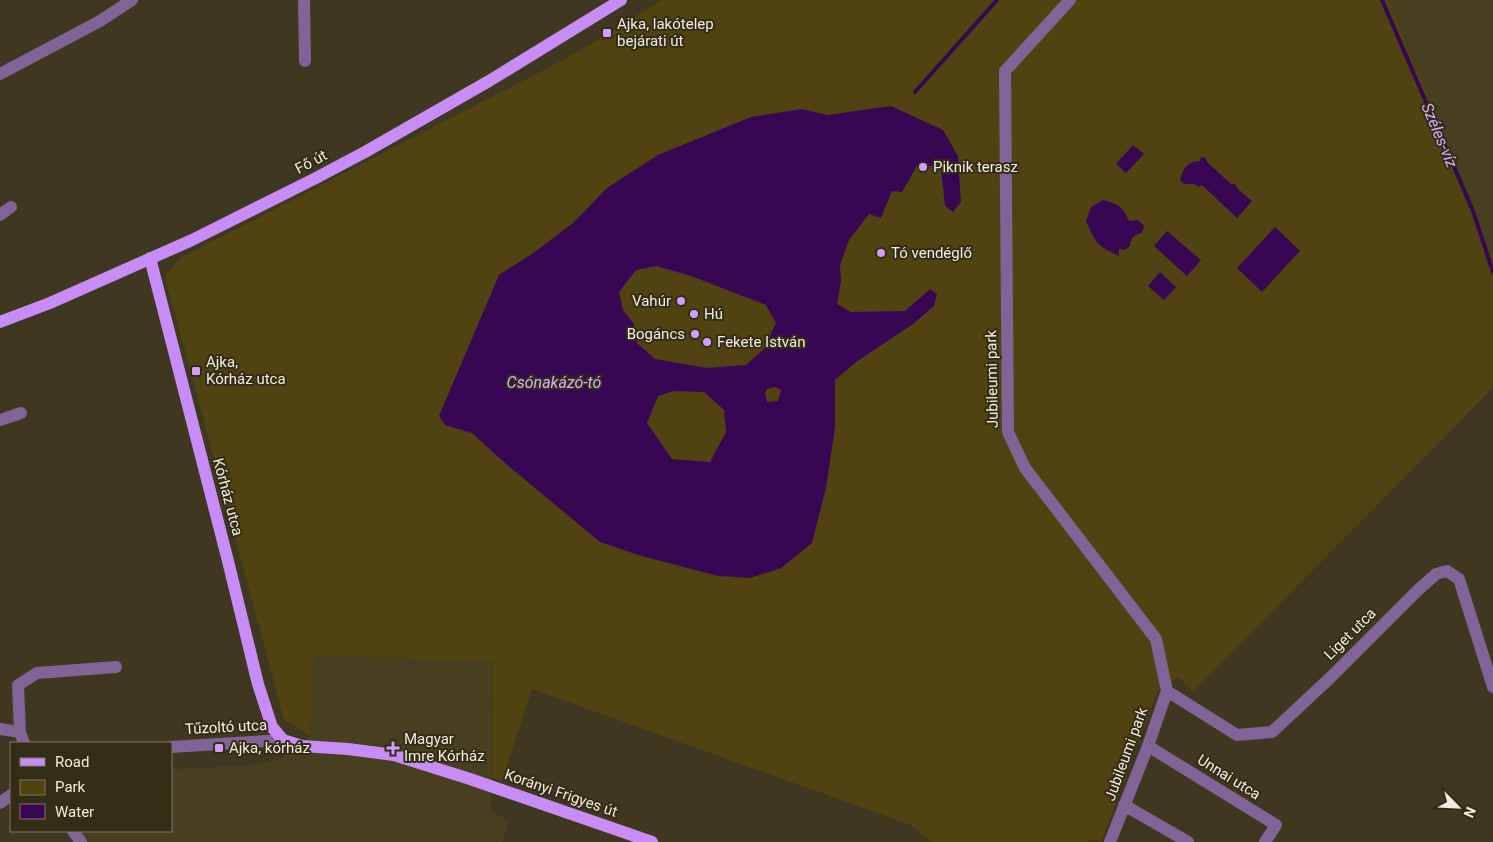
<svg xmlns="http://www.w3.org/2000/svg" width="1493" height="842" font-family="Roboto,sans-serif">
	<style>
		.built { fill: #483f20 }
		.green { fill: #514311 }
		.water { fill: #380754; fill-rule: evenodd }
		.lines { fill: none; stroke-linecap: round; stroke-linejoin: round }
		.stream { stroke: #380754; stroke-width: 4 }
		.minor { stroke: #806497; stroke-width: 12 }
		.major { stroke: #c78cf6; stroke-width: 12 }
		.poi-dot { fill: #d29dfd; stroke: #342d16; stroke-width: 2 }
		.labels { text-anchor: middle; stroke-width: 4; stroke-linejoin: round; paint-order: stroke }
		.poi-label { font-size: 15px; fill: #f1ecde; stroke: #342d16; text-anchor: start }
		.street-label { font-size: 15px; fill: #f1ecde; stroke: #342d16 }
		.water-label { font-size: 16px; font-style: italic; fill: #d8aaff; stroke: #342d16 }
	</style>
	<rect width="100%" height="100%" fill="#3f3720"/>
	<path class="built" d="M 1389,0 L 1493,0 L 1493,260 Z
		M 313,656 L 493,661 L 491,811 L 509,821 L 502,842 L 88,842 L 80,831 L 171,831 L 171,769 L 243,766 L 279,760 L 310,736 Z"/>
	<path class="green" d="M 662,0 L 1389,0 L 1493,260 L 1493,388 L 1193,691 L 1178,677 L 1158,690 L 1101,842 L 1088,839 L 1087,842 L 931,842 L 911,825 L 532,689 L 502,781 L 492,778 L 493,661 L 314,656 L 310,736 L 284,719 L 165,276 L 180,258 L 571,56 Z"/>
	<path class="water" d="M 891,106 L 943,130 L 958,156 L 961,202 L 953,212 L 945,206 L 941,168 L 918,164 L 902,192 L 892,191 L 881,218 L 869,214 L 849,240 L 840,265 L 841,281 L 837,304 L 851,312 L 905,311 L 930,289 L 937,294 L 934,306 L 913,324 L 856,362 L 835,380 L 835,427 L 826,488 L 812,543 L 781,568 L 750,578 L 718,576 L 638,555 L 600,542 L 506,464 L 472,433 L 445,425 L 439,416 L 499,275 L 532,254 L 573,223 L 607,188 L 658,155 L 751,117 L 802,109 L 827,115 ZM 656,266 L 691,276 L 766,305 L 776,323 L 764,349 L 746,365 L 706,368 L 655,359 L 637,343 L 634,324 L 623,310 L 619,292 L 636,270 ZM 775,387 L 781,390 L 778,401 L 767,402 L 765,394 L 767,389 ZM 674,391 L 704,392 L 724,410 L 726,432 L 710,462 L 672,459 L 647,423 L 658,396 Z
		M 1133,145 L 1144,154 L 1126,173 L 1116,164 Z
		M 1201,157 L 1206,158 L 1207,162 L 1231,184 L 1235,184 L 1238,189 L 1252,201 L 1237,218 L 1202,185 L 1199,187 L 1194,184 L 1184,184 L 1180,180 C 1183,168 1187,162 1200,161 Z
		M 1103,200 C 1118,204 1123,206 1129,221 L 1138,220 L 1144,226 L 1142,233 C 1133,235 1131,238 1130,246 L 1125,250 L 1119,249 L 1119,256 C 1097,246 1095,242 1086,221 L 1091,207 Z
		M 1275,227 L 1300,251 L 1262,292 L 1237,268 Z
		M 1167,231 L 1201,260 L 1187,276 L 1154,246 Z
		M 1160,272 L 1176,287 L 1164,300 L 1148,286 Z"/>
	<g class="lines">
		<path class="stream" d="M 1382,0 L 1473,211 L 1493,272
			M 915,92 L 997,0"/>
		<path class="minor" d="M 304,0 L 305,61
			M 1070,0 L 1005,71 L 1008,432 L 1025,468 L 1156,639 L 1167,691 L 1148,746 L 1110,842
			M 0,74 L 100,21 L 132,0
			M 0,215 L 11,207
			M 0,420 L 21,413
			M 1167,691 L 1237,735 L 1272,732 L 1331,677 L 1417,591 L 1436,574 L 1447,571 L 1459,579 L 1493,687
			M 0,729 L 20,732
			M 24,743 L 20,732 L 18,685 L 37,673 L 116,667
			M 1148,746 L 1276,825 L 1265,842
			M 171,747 L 283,740
			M 0,803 L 11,795
			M 1124,805 L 1188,842
			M 73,831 L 81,842"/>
		<path class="major" d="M 150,258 L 228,561 L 258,684 L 272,727 L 283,740 L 302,746 L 348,749 L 394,755 L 470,779 L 652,842
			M 0,322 L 50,303 L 192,240 L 314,179 L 365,152 L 489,81 L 621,0"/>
	</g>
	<g class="poi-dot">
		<rect x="602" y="28" width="10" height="10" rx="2.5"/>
		<circle cx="923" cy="167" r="5"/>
		<circle cx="881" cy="253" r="5"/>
		<circle cx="681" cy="301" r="5"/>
		<circle cx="694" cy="314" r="5"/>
		<circle cx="695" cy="334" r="5"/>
		<circle cx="707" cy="342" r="5"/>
		<rect x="191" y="366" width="10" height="10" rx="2.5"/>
		<rect x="214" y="743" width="10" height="10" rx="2.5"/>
		<path d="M390.5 740.5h5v5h5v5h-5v5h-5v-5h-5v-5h5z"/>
	</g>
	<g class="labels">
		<g class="poi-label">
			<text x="617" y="29">Ajka, lakótelep<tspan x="617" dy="17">bejárati út</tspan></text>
			<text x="933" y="172">Piknik terasz</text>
			<text x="891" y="258">Tó vendéglő</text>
			<text x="671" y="306" text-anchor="end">Vahúr</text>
			<text x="704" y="319">Hú</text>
			<text x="685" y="339" text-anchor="end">Bogáncs</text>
			<text x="717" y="347">Fekete István</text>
			<text x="206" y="367">Ajka,<tspan x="206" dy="17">Kórház utca</tspan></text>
			<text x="404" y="744">Magyar<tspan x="404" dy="17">Imre Kórház</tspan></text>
			<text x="229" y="753">Ajka, kórház</text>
		</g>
		<g class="street-label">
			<text transform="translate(311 162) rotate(-28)" y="5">Fő út</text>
			<text transform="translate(992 379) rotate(-91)" y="5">Jubileumi park</text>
			<text transform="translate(228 497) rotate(75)" y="5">Kórház utca</text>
			<text transform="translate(1350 634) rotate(-45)" y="5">Liget utca</text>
			<text transform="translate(226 727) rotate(-3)" y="5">Tűzoltó utca</text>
			<text transform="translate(1126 754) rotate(-70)" y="5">Jubileumi park</text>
			<text transform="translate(1229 777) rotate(32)" y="5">Unnai utca</text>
			<text transform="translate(561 793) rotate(19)" y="5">Korányi Frigyes út</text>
		</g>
		<g class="water-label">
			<text transform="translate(1440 135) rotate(67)" y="6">Széles-víz</text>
			<text x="554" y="388">Csónakázó-tó</text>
		</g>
	</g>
	<rect x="10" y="742" width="162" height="90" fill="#342d16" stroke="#807966"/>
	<rect x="20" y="758" width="25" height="8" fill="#c78cf6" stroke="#807966"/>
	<text x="55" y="767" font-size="15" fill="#f1ecde">Road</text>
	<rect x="20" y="780" width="25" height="15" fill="#514311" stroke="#807966"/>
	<text x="55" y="792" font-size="15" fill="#f1ecde">Park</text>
	<rect x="20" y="804" width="25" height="15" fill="#380754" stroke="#807966"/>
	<text x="55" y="817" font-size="15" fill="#f1ecde">Water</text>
	<g transform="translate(1458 807) rotate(114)" stroke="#342d16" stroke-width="4" paint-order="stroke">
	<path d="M0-4L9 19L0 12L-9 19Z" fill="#f1ecde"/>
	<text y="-8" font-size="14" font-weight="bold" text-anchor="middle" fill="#f1ecde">N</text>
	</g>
</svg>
